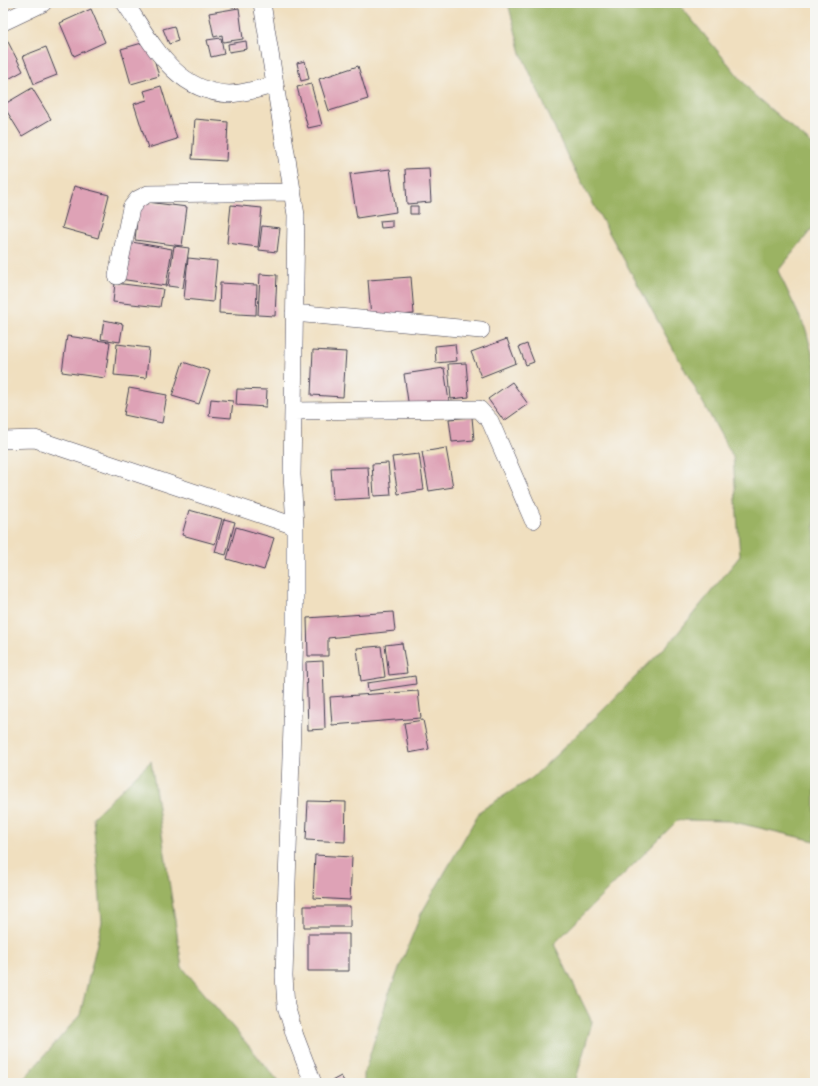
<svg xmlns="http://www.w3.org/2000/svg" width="818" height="1086" font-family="'Architects Daughter',sans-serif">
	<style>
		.forest { fill: #9bb364; stroke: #5e6a50 }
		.building { fill: #dea2b6 }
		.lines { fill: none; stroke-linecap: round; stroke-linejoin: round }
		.street-casing { stroke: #413e4f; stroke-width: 18 }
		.street { stroke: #fff; stroke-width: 17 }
	</style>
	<rect width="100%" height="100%" fill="#f6f6f2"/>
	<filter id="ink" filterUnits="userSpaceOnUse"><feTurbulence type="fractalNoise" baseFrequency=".025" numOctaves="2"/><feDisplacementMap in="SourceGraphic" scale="8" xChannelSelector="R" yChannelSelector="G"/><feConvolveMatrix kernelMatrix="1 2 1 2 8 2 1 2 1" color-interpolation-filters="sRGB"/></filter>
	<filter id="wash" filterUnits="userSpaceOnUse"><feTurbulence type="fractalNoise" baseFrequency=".012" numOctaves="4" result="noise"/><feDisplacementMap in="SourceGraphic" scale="16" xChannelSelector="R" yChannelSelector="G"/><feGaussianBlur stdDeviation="0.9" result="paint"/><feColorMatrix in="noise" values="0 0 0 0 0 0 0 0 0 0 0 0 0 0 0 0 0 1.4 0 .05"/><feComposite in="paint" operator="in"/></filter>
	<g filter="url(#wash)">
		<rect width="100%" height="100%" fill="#f0dfbf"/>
		<path class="forest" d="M 508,3 L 678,3 L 754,95 L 815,147 L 815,225 L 778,271 L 806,330 L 815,364 L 815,841 L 730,821 L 678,820 L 554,944 L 592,1022 L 575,1083 L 364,1083 L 364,1074 L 388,996 L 421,914 L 480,811 L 532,778 L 601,712 L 672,640 L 740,556 L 733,457 L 570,162 L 521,53 Z
			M 151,761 L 182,967 L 280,1083 L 9,1083 L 22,1081 L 80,1015 L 102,922 L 93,817 Z"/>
		<g id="blocks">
			<path class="building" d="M 239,8 L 243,39 L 223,42 L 222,35 L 214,37 L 209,13 Z
				M 91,9 L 105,42 L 74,56 L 60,23 Z
				M 174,26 L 178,41 L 169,44 L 163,29 Z
				M 221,38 L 224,54 L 211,57 L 207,40 Z
				M 7,40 L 23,71 L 3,82 L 3,42 Z
				M 149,41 L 159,76 L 131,84 L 121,49 Z
				M 246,41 L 247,49 L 229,52 L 228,44 Z
				M 46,47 L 57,75 L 34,84 L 23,56 Z
				M 305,61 L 309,79 L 301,81 L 297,63 Z
				M 358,66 L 368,99 L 329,111 L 319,79 Z
				M 311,84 L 322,125 L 308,128 L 297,87 Z
				M 161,86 L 177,139 L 148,148 L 134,104 L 147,100 L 144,91 Z
				M 32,88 L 51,119 L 22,136 L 3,105 Z
				M 195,119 L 228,122 L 226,161 L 192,159 Z
				M 429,168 L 431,202 L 407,204 L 405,169 Z
				M 390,169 L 396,212 L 357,218 L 350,174 Z
				M 74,186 L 109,195 L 98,238 L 62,228 Z
				M 139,201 L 187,207 L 182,246 L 135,240 Z
				M 231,205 L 262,208 L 258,247 L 227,243 Z
				M 410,206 L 418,206 L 418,214 L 410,214 Z
				M 392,220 L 392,227 L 381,228 L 380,221 Z
				M 262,226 L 280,228 L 277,252 L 259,250 Z
				M 126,241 L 172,249 L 166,286 L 120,279 Z
				M 174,246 L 189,248 L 183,288 L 168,286 Z
				M 188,258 L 217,261 L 213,302 L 184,299 Z
				M 260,274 L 277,275 L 275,316 L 258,315 Z
				M 411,277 L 414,314 L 371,317 L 368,280 Z
				M 115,283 L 163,289 L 160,307 L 113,302 Z
				M 220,283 L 257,285 L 256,315 L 219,313 Z
				M 104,320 L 123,324 L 120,342 L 101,339 Z
				M 67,336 L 110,342 L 105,378 L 62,372 Z
				M 507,339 L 516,363 L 481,377 L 471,352 Z
				M 117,344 L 149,348 L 146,378 L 114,375 Z
				M 455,344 L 457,361 L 436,363 L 435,346 Z
				M 527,344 L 534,362 L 526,365 L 519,347 Z
				M 313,350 L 346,352 L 343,397 L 311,395 Z
				M 183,362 L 210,371 L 199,404 L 172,396 Z
				M 466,363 L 469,397 L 451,399 L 448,364 Z
				M 444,368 L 449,401 L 409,408 L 404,374 Z
				M 512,382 L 528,404 L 504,421 L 488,399 Z
				M 129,388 L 167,395 L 162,423 L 124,415 Z
				M 237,389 L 267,390 L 266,407 L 236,405 Z
				M 211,399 L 233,401 L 231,418 L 209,416 Z
				M 472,417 L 474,440 L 452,442 L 449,419 Z
				M 446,448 L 453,487 L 429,491 L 422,452 Z
				M 419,454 L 424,490 L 398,494 L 392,457 Z
				M 388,463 L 391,495 L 374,496 L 372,464 Z
				M 368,467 L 370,498 L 333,500 L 331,468 Z
				M 189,510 L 222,519 L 215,544 L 182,535 Z
				M 224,519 L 235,522 L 226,555 L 215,552 Z
				M 236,527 L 274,538 L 264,570 L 227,559 Z
				M 393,612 L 395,631 L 328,638 L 328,656 L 308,656 L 307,618 Z
				M 402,643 L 407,673 L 389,675 L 385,645 Z
				M 381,646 L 385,677 L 361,681 L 357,648 Z
				M 323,661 L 325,729 L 308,730 L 306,662 Z
				M 415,676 L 416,684 L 368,691 L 367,683 Z
				M 418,691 L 421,718 L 332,725 L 330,697 Z
				M 423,720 L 429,749 L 409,753 L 404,723 Z
				M 308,801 L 346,802 L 345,842 L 306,840 Z
				M 315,855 L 352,857 L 350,900 L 313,898 Z
				M 304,906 L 350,906 L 350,927 L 304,927 Z
				M 308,934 L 349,934 L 349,971 L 308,971 Z
				M 341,1076 L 345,1083 L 328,1083 Z"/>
		</g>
	</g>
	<g filter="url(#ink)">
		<use href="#blocks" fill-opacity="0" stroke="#413e4f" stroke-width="1"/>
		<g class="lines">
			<g class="street-casing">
				<path id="street" d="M 125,3 C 152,43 174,91 229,94 C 243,94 260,88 275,85
					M 262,3 L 296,215 L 292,475 L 295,526 L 295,632 L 284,976 L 286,1006 L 295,1036 L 313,1083
					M 3,22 L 43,3
					M 117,276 L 131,208 L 138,199 L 148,194 L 293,192
					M 294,313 L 481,330
					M 293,411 L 479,409 L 490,421 L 533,520
					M 3,440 L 35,439 L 295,526"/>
			</g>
			<use href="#street" class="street"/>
		</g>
	</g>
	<rect width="818" height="1086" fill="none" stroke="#f6f6f2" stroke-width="16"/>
</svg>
